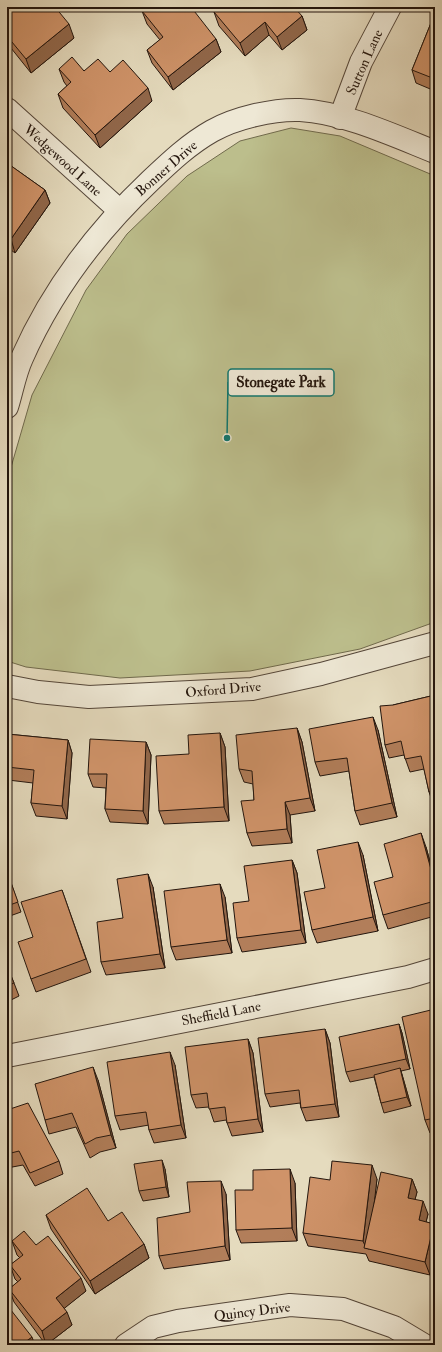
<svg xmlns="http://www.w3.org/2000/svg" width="442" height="1352" font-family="'IM FELL Double Pica',serif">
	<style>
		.green { fill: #bcbe8c; stroke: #706a4c }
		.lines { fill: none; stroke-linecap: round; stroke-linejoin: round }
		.minor-casing { stroke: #544639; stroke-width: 24 }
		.tertiary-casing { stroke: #544639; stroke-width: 24 }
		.minor { stroke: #eee8d5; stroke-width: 22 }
		.tertiary { stroke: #eee8d5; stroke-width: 22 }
		.wall { fill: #b27e5a; stroke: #23150d }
		.shaded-wall { fill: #91674a; stroke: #23150d }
		.building { fill: #cf9369; stroke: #23150d }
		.labels { text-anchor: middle; stroke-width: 3; stroke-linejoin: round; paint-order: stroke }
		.street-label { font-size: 14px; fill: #23150d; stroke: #eee8d5 }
		.leader { fill: none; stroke: #0f766e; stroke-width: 1.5 }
		.callout-dot { fill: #0f766e; stroke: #eee8d5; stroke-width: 1.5 }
		.callout { fill: #eee8d5; stroke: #0f766e; stroke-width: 1.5 }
		.callout-label { font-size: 15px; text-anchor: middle; font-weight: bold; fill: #23150d }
	</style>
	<rect width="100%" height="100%" fill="#e5dbbe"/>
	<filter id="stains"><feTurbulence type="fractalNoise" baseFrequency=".005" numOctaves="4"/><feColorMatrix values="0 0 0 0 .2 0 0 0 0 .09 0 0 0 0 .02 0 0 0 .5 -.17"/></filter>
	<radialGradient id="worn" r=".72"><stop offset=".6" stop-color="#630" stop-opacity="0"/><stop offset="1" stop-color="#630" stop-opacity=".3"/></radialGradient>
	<path class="green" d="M 291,128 L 340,136 L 435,176 L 435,622 L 360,649 L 250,671 L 120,678 L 26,667 L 7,661 L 7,481 L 32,395 L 86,290 L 127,234 L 187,176 L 240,141 Z"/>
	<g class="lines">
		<g class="minor-casing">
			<path id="minor" d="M 7,109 L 119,210
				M 340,118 L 361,62 L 390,7
				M 7,686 L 38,692 L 89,697 L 252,689 L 321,674 L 435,643
				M 7,1056 L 408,977 L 435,969
				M 126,1345 L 153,1327 L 178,1321 L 290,1305 L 343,1309 L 394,1327 L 424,1345"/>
		</g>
		<g class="tertiary-casing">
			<path id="tertiary" d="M 7,407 C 12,391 15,373 22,358 C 52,290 97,231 151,180 C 170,162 189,144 212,131 C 235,118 273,109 300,110 C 343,112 395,136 435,152"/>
		</g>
		<use href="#minor" class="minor"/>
		<use href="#tertiary" class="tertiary"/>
	</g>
	<path class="wall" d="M 7,7 L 74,38 L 31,73 L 7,43 Z
		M 142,11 L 216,39 L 221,52 L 173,90 L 152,63 L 147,50 L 160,40 L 147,24 Z
		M 214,12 L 302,16 L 307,30 L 282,50 L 269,35 L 245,56 L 219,26 Z
		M 435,13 L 435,91 L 416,83 L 412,70 Z
		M 59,69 L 110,72 L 152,101 L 100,148 L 63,108 L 58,94 L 67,86 L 64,82 Z
		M 7,163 L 45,190 L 50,203 L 15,253 L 7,247 Z
		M 435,695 L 435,806 L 434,806 L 429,792 L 424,769 L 410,772 L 404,755 L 389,758 L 385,745 L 393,705 Z
		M 297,728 L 302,742 L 315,811 L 290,815 L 292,843 L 252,846 L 247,833 L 254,800 L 253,784 L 244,782 L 239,769 Z
		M 378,730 L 397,817 L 360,825 L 355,811 L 349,771 L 320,776 L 315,762 Z
		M 220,733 L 225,747 L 229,821 L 164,824 L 159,811 L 189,754 Z
		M 7,734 L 68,740 L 72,753 L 67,819 L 36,816 L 31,803 L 33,783 L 8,780 L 7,779 Z
		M 146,742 L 151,755 L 148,824 L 110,822 L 105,809 L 106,788 L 93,787 L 88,774 Z
		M 426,847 L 435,880 L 435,916 L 388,929 L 383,915 L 393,877 Z
		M 363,855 L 378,931 L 317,943 L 312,930 L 325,888 Z
		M 292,860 L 297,873 L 306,943 L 242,952 L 237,938 L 249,901 Z
		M 9,877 L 21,912 L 7,917 L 7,878 Z
		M 153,887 L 165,968 L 106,975 L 101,962 L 123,918 Z
		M 62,890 L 91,972 L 36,992 L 31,979 L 33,937 Z
		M 225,897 L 232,953 L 176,960 L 171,947 Z
		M 7,966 L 14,983 L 19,996 L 7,1002 Z
		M 435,1009 L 435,1132 L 430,1133 L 425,1120 Z
		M 399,1024 L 402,1033 L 410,1069 L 401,1071 L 411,1106 L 384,1113 L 381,1103 L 374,1077 L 350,1082 L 346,1072 Z
		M 325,1029 L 330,1043 L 339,1117 L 306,1121 L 301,1108 L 300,1103 L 270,1107 L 265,1094 Z
		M 248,1039 L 253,1053 L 263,1132 L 232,1136 L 226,1120 L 214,1122 L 209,1107 L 196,1108 L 191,1095 Z
		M 175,1065 L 186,1138 L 154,1143 L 149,1130 L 149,1125 L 120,1130 L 115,1116 Z
		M 98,1080 L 116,1148 L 100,1152 L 90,1158 L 76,1127 L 49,1134 L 45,1120 Z
		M 7,1110 L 59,1161 L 63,1174 L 35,1186 L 23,1165 L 7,1168 Z
		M 165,1169 L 169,1197 L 143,1201 L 139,1191 Z
		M 377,1179 L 374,1203 L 412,1179 L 417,1192 L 415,1199 L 428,1214 L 426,1222 L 434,1224 L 435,1227 L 435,1254 L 430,1275 L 369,1261 L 366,1254 L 308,1246 L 303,1233 L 330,1180 Z
		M 295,1183 L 297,1241 L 241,1243 L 236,1230 L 253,1190 Z
		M 226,1194 L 230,1260 L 164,1269 L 159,1256 L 190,1212 Z
		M 46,1215 L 108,1221 L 144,1244 L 149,1258 L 95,1294 L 51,1229 Z
		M 12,1241 L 36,1245 L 86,1291 L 64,1308 L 72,1325 L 46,1345 L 14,1302 L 9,1289 L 18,1282 L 15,1279 L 10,1265 L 20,1258 L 17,1255 Z"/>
	<path class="shaded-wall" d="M 304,7 L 309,7 L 305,10 Z
		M 302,16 L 307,30 L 282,50 L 277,37 Z
		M 265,22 L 269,35 L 245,56 L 240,43 Z
		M 69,24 L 74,38 L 31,73 L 26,59 Z
		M 216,39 L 221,52 L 173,90 L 168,77 Z
		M 148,88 L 152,101 L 100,148 L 95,135 Z
		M 45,190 L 50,203 L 15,253 L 11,239 Z
		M 373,717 L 378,730 L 397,817 L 392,803 Z
		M 297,728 L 302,742 L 315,811 L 310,798 Z
		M 220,733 L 225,747 L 229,821 L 224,807 Z
		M 68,740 L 72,753 L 67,819 L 62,806 Z
		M 146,742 L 151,755 L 148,824 L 143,811 Z
		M 285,802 L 290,815 L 292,843 L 287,829 Z
		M 421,833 L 426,847 L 435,880 L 435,884 Z
		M 358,842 L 363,855 L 378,931 L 373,917 Z
		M 292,860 L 297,873 L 306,943 L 301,930 Z
		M 148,874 L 153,887 L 165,968 L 160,954 Z
		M 220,884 L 225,897 L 232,953 L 227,940 Z
		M 399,1024 L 402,1033 L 410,1069 L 406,1059 Z
		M 325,1029 L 330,1043 L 339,1117 L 335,1104 Z
		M 248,1039 L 253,1053 L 263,1132 L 258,1119 Z
		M 170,1052 L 175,1065 L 186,1138 L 181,1125 Z
		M 93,1067 L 98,1080 L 116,1148 L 111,1135 Z
		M 400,1068 L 403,1078 L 411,1106 L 407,1097 Z
		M 162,1160 L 165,1169 L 169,1197 L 166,1187 Z
		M 372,1165 L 377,1179 L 369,1249 L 366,1248 L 363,1241 Z
		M 290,1169 L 295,1183 L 297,1241 L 292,1228 Z
		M 412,1179 L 417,1192 L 412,1211 L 408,1198 Z
		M 221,1181 L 226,1194 L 230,1260 L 225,1246 Z
		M 7,1197 L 10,1205 L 7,1207 Z
		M 423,1201 L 428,1214 L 423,1234 L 419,1220 Z
		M 434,1224 L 435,1227 L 435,1254 L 430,1275 L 425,1262 Z
		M 144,1244 L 149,1258 L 95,1294 L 90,1281 Z
		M 81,1278 L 86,1291 L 61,1311 L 56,1298 Z
		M 67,1312 L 72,1325 L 46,1345 L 42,1331 Z
		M 32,1337 L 35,1345 L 21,1345 Z"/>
	<path class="building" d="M 7,7 L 55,7 L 69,24 L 26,59 L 7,36 Z
		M 147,7 L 191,7 L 216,39 L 168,77 L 147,50 L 163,37 L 142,11 Z
		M 220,7 L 294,7 L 302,16 L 277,37 L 265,22 L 240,43 L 214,12 Z
		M 435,13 L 435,79 L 412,70 Z
		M 72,57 L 84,71 L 98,59 L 110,72 L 123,60 L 148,88 L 95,135 L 58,94 L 71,82 L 59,69 Z
		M 7,163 L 45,190 L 11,239 L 7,237 Z
		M 435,695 L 435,791 L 429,792 L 421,756 L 405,759 L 401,741 L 385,745 L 380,706 L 393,705 Z
		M 373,717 L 392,803 L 355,811 L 347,758 L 315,762 L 309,729 Z
		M 297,728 L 310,798 L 285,802 L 287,829 L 247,833 L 241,801 L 254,800 L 252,771 L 239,769 L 236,735 Z
		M 220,733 L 224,807 L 159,811 L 156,756 L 189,754 L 188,735 Z
		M 7,734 L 68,740 L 62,806 L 31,803 L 34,770 L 7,767 Z
		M 90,739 L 146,742 L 143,811 L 105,809 L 107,774 L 88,774 Z
		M 421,833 L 435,884 L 435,901 L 383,915 L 374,882 L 393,877 L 384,844 Z
		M 358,842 L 373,917 L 312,930 L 304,892 L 325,888 L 317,850 Z
		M 292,860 L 301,930 L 237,938 L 233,903 L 249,901 L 244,866 Z
		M 148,874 L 160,954 L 101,962 L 97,922 L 123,918 L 117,879 Z
		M 9,877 L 18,902 L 7,906 L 7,878 Z
		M 220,884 L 227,940 L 171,947 L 164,891 Z
		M 62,890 L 86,959 L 31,979 L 18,942 L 33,937 L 21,902 Z
		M 7,966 L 14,983 L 7,986 Z
		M 435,1009 L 435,1118 L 425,1120 L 402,1017 Z
		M 399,1024 L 406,1059 L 346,1072 L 339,1037 Z
		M 325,1029 L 335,1104 L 301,1108 L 299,1090 L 265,1094 L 258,1038 Z
		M 248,1039 L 258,1119 L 227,1123 L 225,1107 L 209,1109 L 207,1093 L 191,1095 L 185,1047 Z
		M 170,1052 L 181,1125 L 149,1130 L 146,1112 L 115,1116 L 107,1062 Z
		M 93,1067 L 111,1135 L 96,1138 L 85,1144 L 72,1113 L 45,1120 L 35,1084 Z
		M 400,1068 L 407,1097 L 381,1103 L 374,1075 Z
		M 28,1103 L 59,1161 L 30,1173 L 19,1151 L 7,1154 L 7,1110 Z
		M 162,1160 L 166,1187 L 139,1191 L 134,1164 Z
		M 332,1161 L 372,1165 L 363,1241 L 303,1233 L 310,1177 L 330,1180 Z
		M 290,1169 L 292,1228 L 236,1230 L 235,1190 L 253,1190 L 253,1170 Z
		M 381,1172 L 412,1179 L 408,1198 L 423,1201 L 419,1220 L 434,1224 L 425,1262 L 364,1248 Z
		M 221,1181 L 225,1246 L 159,1256 L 157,1218 L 190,1212 L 187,1182 Z
		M 87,1188 L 108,1221 L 122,1212 L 144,1244 L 90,1281 L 46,1215 Z
		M 24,1231 L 36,1245 L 48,1236 L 81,1278 L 56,1298 L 67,1312 L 42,1331 L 9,1289 L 21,1279 L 10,1265 L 23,1255 L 12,1241 Z
		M 7,1305 L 32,1337 L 21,1345 L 7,1345 Z"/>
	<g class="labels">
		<g class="street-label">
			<text transform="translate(364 62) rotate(-66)" y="5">Sutton Lane</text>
			<text transform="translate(63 160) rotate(42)" y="5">Wedgewood Lane</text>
			<text transform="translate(166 168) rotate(-41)" y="5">Bonner Drive</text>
			<text transform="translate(223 689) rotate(-5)" y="5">Oxford Drive</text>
			<text transform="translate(221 1013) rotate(-11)" y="5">Sheffield Lane</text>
			<text transform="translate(252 1311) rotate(-7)" y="5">Quincy Drive</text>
		</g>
	</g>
	<path class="leader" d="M227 438L228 382"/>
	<circle class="callout-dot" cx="227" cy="438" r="4"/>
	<rect class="callout" x="228" y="369" width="106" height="27" rx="4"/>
	<g class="callout-label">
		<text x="281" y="387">Stonegate Park</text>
	</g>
	<rect width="442" height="1352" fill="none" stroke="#e5dbbe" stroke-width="24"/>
	<rect x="8" y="8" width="426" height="1336" fill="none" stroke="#23150d" stroke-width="2"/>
	<rect x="12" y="12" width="418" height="1328" fill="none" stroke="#23150d"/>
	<rect width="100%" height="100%" filter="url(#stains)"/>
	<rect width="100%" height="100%" fill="url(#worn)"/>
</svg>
